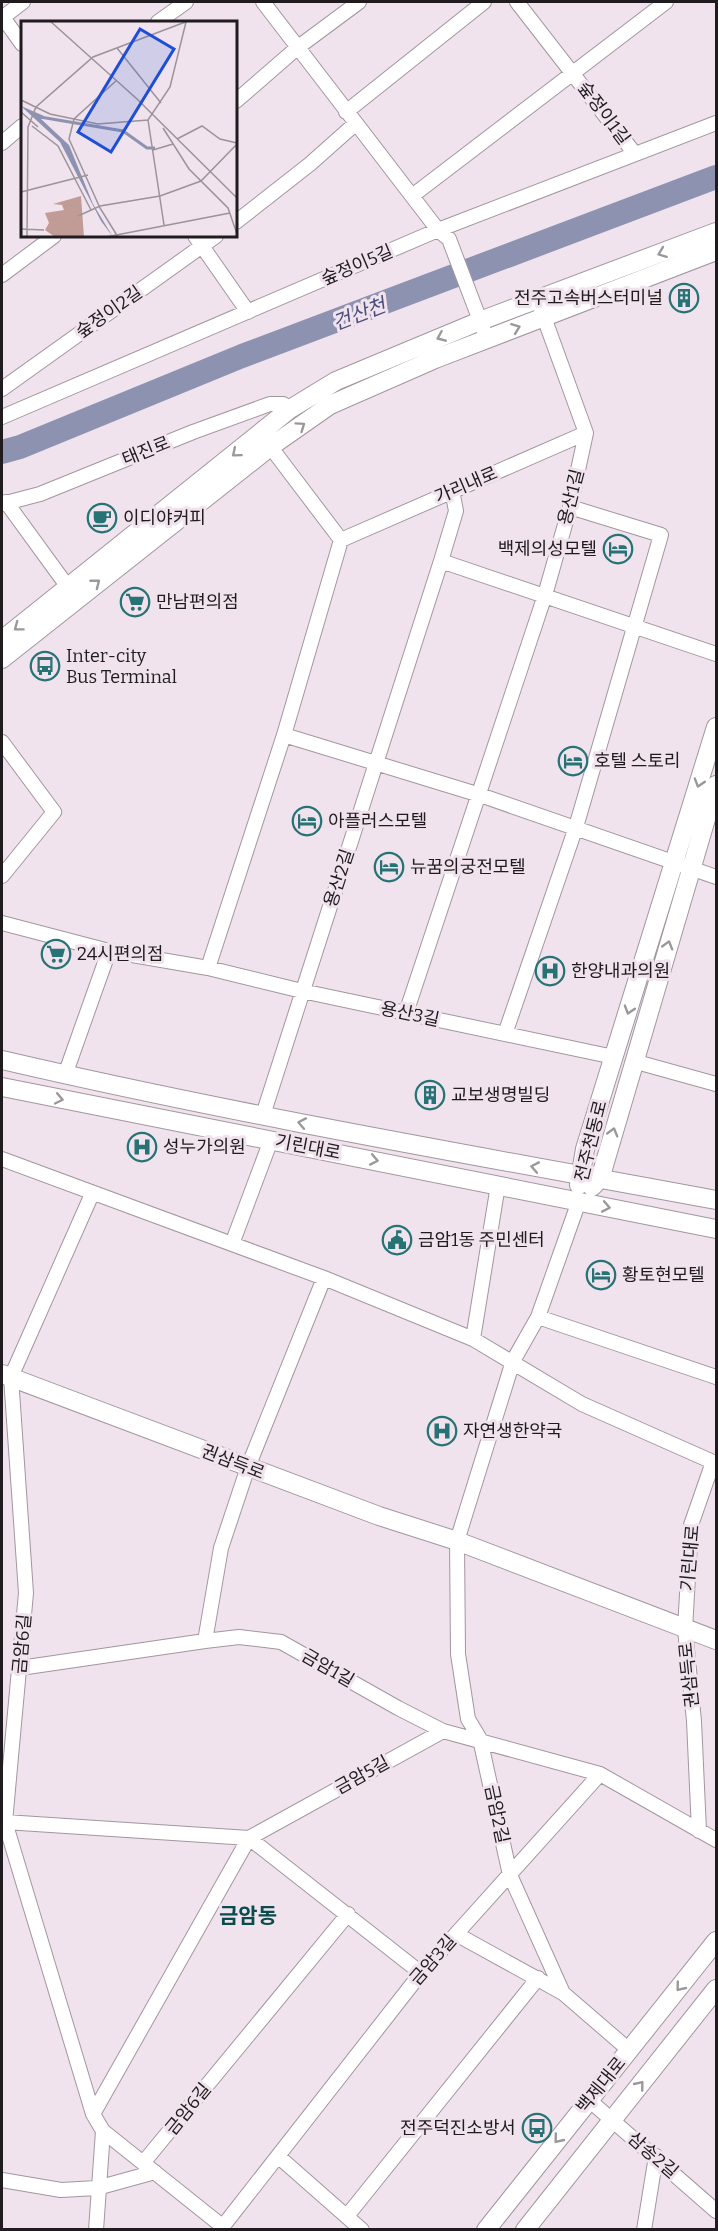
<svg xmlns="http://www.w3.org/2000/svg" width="718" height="2231" font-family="Bitter,'Noto Sans KR',serif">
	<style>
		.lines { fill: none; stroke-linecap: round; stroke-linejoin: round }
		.river { stroke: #8e92b1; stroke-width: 24 }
		.minor-casing { stroke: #a2969f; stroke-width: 16 }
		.tertiary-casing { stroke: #a2969f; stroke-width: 20 }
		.minor { stroke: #fff; stroke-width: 14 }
		.tertiary { stroke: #fff; stroke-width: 18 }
		.oneway { stroke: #9a989a }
		.labels { text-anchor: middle; stroke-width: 6; stroke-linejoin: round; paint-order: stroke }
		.street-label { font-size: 18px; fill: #1f1b1e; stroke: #f0e3ed }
		.poi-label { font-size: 18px; fill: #1f1b1e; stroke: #f0e3ed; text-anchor: start }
		.water-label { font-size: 20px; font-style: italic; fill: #4b4e7d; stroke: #f0e3ed }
		.quarter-label { font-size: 21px; font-weight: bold; fill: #0a4b4d; stroke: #f0e3ed }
		.inset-river { fill: none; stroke: #8e92b1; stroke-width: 3 }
		.inset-road { fill: none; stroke: #9c939a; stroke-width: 1.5 }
		.view { fill: #1d4ed8; fill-opacity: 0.15; stroke: #1d4ed8; stroke-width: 3 }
		.inset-edge { fill: none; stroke: #1f1b1e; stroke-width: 3 }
	</style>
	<rect width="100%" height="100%" fill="#f0e3ed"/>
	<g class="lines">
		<path class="river" d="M 2,452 L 20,447 L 242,356 L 716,177"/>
		<g class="minor-casing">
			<path id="minor" d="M 263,2 L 438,230 L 449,239 L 487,339
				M 517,2 L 635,154
				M 2,16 L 22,44
				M 2,18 L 23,2
				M 158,22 L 186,2
				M 236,101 L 297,48 L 359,2
				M 346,112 L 484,2
				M 2,143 L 22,126
				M 412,196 L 666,2
				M 236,222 L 310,164 L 355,124
				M 195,236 L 248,312
				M 2,275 L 54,236
				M 2,389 L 216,236
				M 2,417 L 438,230 L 716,123
				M 266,441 L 341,540 L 586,433 L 541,309
				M 6,502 L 73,594
				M 2,504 L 40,494 L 193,432 L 270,404 L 283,404 L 290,409
				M 441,561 L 716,654
				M 284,735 L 480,795 L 716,877
				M 2,742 L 54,812 L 2,876
				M 2,923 L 109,951 L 208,968 L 302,991 L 614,1057
				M 208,968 L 284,735 L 341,540
				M 406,1013 L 545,595 L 570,507 L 586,433
				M 505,1034 L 576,827 L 661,535 L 570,507
				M 633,1061 L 716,1084
				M 65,1075 L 109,951
				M 263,1115 L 441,561 L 456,511 L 452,490
				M 2,1159 L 324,1278 L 473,1339 L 582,1404 L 713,1462 L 691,1525 L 685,1629 L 694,1721 L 699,1831
				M 92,1194 L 11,1377 L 26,1593 L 5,1822 L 93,2114 L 103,2131 L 222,2226
				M 579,1201 L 538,1317 L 513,1361 L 457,1541 L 458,1654 L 468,1719 L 480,1739 L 510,1875 L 563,1993 L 629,2050
				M 232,1244 L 271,1140
				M 538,1317 L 716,1377
				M 473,1339 L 498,1185
				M 205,1641 L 221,1548 L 248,1467 L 324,1278
				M 20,1668 L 205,1641 L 239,1637 L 281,1642 L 398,1708 L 443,1731 L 600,1774 L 716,1840
				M 2,1825 L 5,1822 L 249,1838 L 421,1973
				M 456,1934 L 563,1993
				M 589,2100 L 716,2211
				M 93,2114 L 249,1838 L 443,1731
				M 279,2157 L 362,2230
				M 143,2163 L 348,1914
				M 2,2180 L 61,2190 L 97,2188 L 155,2172
				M 347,2216 L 538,1978
				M 96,2230 L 103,2131
				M 220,2230 L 421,1973 L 600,1774
				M 644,2230 L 656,2156"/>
		</g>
		<g class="tertiary-casing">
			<path id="tertiary" d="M 2,640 L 290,409 L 336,381 L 480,321 L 716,232
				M 2,659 L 270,447 L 330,405 L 435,359 L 716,251
				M 2,1060 C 238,1115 478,1156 716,1200
				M 2,1087 L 716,1229
				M 579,1185 L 585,1149 L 716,727
				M 592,1187 L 600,1179 L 716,785
				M 2,1374 L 379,1516 L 457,1541 L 716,1640
				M 486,2230 L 716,1941
				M 525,2230 L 716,1989"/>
		</g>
		<use href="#minor" class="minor"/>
		<use href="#tertiary" class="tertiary"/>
	</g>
	<defs><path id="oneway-chevron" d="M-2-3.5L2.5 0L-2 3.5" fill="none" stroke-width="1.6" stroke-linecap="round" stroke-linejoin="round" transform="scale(1.5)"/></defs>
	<g class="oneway">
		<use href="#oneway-chevron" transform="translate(662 253) rotate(159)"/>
		<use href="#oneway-chevron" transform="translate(516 328) rotate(-21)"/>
		<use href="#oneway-chevron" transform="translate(441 337) rotate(157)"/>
		<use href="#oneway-chevron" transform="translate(301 426) rotate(-35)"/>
		<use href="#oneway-chevron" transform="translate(236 453) rotate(140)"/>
		<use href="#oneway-chevron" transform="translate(96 583) rotate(-38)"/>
		<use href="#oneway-chevron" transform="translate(18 627) rotate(143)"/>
		<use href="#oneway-chevron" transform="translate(699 783) rotate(107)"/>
		<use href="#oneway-chevron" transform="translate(668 945) rotate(-74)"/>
		<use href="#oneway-chevron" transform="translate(629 1010) rotate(107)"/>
		<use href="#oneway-chevron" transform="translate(59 1099) rotate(12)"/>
		<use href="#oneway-chevron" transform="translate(302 1123) rotate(-169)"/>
		<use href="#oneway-chevron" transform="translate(613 1132) rotate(-74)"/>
		<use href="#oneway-chevron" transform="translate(374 1160) rotate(11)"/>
		<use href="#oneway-chevron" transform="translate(535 1167) rotate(-169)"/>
		<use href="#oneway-chevron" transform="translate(606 1207) rotate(11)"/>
		<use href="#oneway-chevron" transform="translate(680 1987) rotate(129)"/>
		<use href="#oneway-chevron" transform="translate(640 2085) rotate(-51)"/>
		<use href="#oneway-chevron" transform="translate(558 2139) rotate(129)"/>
	</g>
	<defs>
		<g id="building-ring" transform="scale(1.5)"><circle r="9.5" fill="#f0e3ed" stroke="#277275" stroke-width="1.5"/><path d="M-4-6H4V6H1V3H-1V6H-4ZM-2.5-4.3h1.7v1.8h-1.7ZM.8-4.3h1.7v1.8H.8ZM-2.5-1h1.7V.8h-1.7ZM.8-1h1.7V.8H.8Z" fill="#277275"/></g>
		<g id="cafe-ring" transform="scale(1.5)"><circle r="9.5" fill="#f0e3ed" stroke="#277275" stroke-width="1.5"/><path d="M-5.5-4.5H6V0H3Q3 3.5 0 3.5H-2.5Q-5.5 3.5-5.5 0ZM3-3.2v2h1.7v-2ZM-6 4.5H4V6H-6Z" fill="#277275"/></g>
		<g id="hotel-ring" transform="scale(1.5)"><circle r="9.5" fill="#f0e3ed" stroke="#277275" stroke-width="1.5"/><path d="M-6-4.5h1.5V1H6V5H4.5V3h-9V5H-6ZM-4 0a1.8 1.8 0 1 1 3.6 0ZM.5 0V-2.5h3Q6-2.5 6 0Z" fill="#277275"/></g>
		<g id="supermarket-ring" transform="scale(1.5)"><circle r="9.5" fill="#f0e3ed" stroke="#277275" stroke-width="1.5"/><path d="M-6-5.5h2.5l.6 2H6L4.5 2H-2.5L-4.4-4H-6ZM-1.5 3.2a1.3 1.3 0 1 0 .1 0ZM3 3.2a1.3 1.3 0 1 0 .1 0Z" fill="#277275"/></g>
		<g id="bus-ring" transform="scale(1.5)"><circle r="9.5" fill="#f0e3ed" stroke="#277275" stroke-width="1.5"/><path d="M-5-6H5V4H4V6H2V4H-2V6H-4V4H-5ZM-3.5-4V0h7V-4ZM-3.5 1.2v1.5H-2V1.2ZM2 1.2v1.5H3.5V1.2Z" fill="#277275"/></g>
		<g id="hospital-ring" transform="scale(1.5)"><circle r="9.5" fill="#f0e3ed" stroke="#277275" stroke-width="1.5"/><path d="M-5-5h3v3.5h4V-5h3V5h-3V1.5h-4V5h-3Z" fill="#277275"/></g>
		<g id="civic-ring" transform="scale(1.5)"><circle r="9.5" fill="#f0e3ed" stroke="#277275" stroke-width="1.5"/><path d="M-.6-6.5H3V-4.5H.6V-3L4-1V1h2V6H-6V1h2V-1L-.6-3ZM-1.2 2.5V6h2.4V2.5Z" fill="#277275"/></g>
	</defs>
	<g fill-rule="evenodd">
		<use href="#building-ring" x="684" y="298"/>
		<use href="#cafe-ring" x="102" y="518"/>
		<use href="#hotel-ring" x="618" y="549"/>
		<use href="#supermarket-ring" x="135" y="602"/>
		<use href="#bus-ring" x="45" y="666"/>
		<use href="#hotel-ring" x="573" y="761"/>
		<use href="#hotel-ring" x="307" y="821"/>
		<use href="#hotel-ring" x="389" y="867"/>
		<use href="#supermarket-ring" x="56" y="954"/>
		<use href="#hospital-ring" x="550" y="971"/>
		<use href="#building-ring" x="430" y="1095"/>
		<use href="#hospital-ring" x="142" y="1147"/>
		<use href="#civic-ring" x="397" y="1240"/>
		<use href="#hotel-ring" x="601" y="1275"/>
		<use href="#hospital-ring" x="442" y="1431"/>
		<use href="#bus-ring" x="537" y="2128"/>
	</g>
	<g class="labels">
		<g class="street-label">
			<text transform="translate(604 113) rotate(53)" y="6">숲정이1길</text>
			<text transform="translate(357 265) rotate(-23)" y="6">숲정이5길</text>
			<text transform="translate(109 312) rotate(-35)" y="6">숲정이2길</text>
			<text transform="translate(146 451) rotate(-22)" y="6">태진로</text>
			<text transform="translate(466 485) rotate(-23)" y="6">가리내로</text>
			<text transform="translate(571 497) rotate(-76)" y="6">용산1길</text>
			<text transform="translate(339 878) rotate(-72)" y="6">용산2길</text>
			<text transform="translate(410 1014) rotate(12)" y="6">용산3길</text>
			<text transform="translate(591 1141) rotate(-76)" y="6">전주천동로</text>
			<text transform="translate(308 1147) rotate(11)" y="6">기린대로</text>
			<text transform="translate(233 1462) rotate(21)" y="6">권삼득로</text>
			<text transform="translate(690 1558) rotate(-85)" y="6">기린대로</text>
			<text transform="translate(22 1644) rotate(-85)" y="6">금암6길</text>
			<text transform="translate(328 1668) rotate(30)" y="6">금암1길</text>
			<text transform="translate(689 1675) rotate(-96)" y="6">권삼득로</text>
			<text transform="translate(362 1775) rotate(-29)" y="6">금암5길</text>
			<text transform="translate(497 1814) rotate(78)" y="6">금암2길</text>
			<text transform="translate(433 1960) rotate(-49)" y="6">금암3길</text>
			<text transform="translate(601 2085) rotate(-51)" y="6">백제대로</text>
			<text transform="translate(188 2109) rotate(-51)" y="6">금암6길</text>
			<text transform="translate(653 2155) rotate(41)" y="6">삼송2길</text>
		</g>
		<g class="poi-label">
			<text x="663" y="304" text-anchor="end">전주고속버스터미널</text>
			<text x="123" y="524">이디야커피</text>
			<text x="597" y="555" text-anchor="end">백제의성모텔</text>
			<text x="156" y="608">만남편의점</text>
			<text x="66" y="662">Inter-city<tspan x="66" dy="21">Bus Terminal</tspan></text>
			<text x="594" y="767">호텔 스토리</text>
			<text x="328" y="827">아플러스모텔</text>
			<text x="410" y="873">뉴꿈의궁전모텔</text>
			<text x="77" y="960">24시편의점</text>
			<text x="571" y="977">한양내과의원</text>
			<text x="451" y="1101">교보생명빌딩</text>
			<text x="163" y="1153">성누가의원</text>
			<text x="418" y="1246">금암1동 주민센터</text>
			<text x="622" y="1281">황토현모텔</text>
			<text x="463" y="1437">자연생한약국</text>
			<text x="516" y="2134" text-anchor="end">전주덕진소방서</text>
		</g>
		<g class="water-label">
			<text transform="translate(359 314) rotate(-21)" y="7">건산천</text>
		</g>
		<g class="quarter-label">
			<text x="248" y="1923">금암동</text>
		</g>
	</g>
	<g transform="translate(21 21)">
		<rect width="216" height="216" fill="#f0e3ed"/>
		<path d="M 60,175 L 63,216 L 34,216 L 24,209 L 28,202 L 24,192 L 43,189 L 41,184 L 32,183 Z" fill="#c19c96"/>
		<path d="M 0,85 L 23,95 L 20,98 L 48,124 L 72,183 L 92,216 L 80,200 L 39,121 Z" fill="#8e92b1"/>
		<path class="inset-river" d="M 19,96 L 102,110 L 126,127 L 134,127"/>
		<path class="inset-road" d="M 29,0 L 116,78 L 216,177M 96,27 L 140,82M 96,59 L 53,98 L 48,118 L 79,187 L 97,216M 0,79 L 29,93 L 77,103 L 127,99 L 149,66 L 165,1M 0,91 L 17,106M 127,99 L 143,204M 11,105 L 37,125 L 70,189M 142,107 L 168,148 L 207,187 L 216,213M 156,118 L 181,105 L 199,118 L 216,122M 132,129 L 152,123M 0,171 L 67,154M 57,195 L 79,185 L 139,175 L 180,160 L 216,123M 0,208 L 23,209M 6,216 L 7,106 L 15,86 L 72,36 L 167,0M 85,216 L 209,192"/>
		<path class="view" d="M 119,8 L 153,28 L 90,131 L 57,111 Z"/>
		<rect width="216" height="216" class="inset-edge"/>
	</g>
	<rect width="718" height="2231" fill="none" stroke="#1f1b1e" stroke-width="6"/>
</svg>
